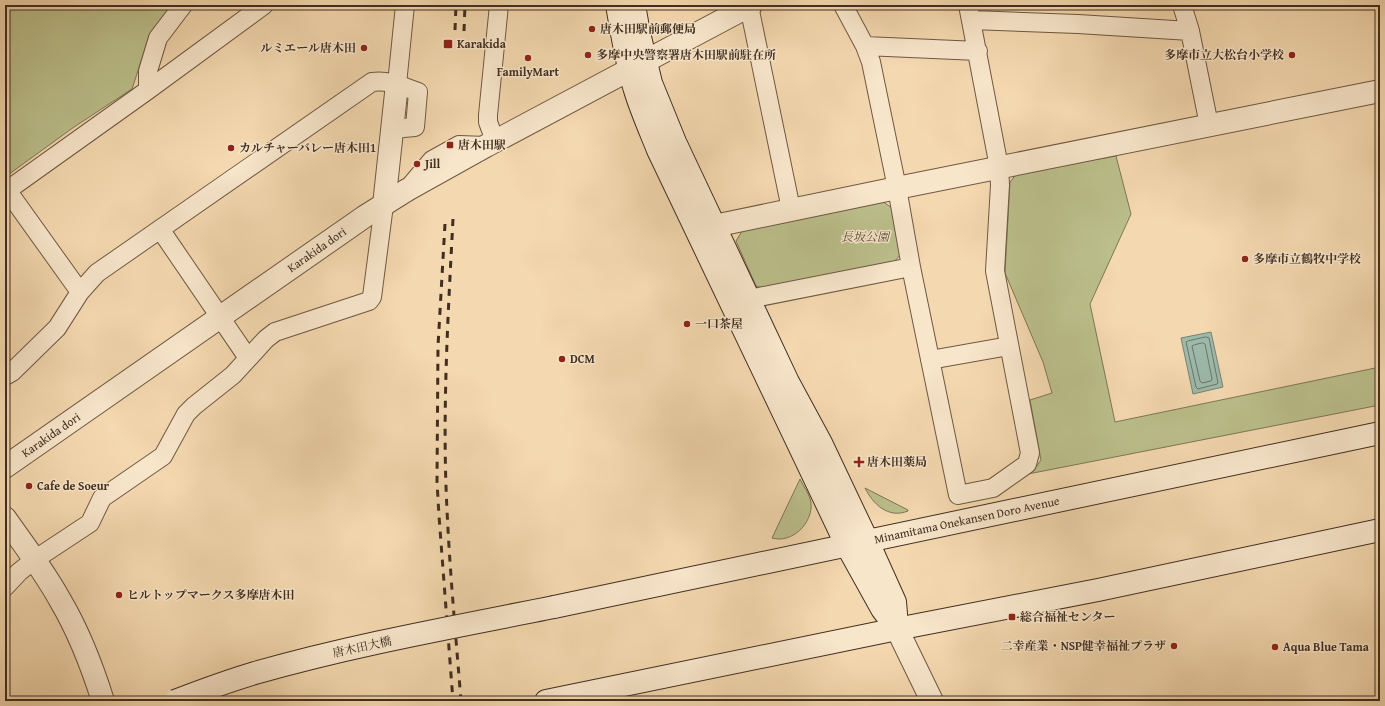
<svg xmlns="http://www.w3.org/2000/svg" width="1385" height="706" font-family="'Gentium Book Plus','Noto Serif JP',serif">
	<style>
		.green { fill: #bbbf8b; stroke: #7e7656 }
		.water { fill: #9cbaac; stroke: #788274 }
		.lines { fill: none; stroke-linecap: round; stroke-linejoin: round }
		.shore { stroke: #6e7466; stroke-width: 1 }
		.minor-casing { stroke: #6e5844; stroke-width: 20 }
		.tertiary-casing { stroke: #6e5844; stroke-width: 24 }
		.secondary-casing { stroke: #412e21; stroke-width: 24 }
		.minor { stroke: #f8e6cb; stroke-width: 18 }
		.tertiary { stroke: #f8e6cb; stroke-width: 22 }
		.secondary { stroke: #f8e6cb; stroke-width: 22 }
		.rail { stroke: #412e21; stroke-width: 3; stroke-dasharray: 7 7; stroke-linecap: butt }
		.minor-bridge-casing { stroke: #6e5844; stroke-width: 20; stroke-linecap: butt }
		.tertiary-bridge-casing { stroke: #6e5844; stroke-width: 24; stroke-linecap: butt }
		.secondary-bridge-casing { stroke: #412e21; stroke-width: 24; stroke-linecap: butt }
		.minor-bridge { stroke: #f8e6cb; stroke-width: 18 }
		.tertiary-bridge { stroke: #f8e6cb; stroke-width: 22 }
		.secondary-bridge { stroke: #f8e6cb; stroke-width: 22 }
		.poi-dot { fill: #8f2418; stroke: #f8e6cb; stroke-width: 1.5 }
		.labels { text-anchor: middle; stroke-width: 3; stroke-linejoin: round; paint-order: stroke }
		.poi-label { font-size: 12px; font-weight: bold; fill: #412e21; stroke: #f8e6cb; text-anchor: start }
		.park-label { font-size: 12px; font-style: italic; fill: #594b36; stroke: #f8e6cb }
		.street-label { font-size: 12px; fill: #412e21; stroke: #f8e6cb }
	</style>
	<rect width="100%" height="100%" fill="#f4d8af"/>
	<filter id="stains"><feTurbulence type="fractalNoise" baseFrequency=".005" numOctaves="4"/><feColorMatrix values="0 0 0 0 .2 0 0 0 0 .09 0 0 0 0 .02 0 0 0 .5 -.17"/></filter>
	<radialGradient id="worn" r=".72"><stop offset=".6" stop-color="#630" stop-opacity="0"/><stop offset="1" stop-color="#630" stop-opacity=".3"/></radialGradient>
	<path class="green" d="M 5,5 L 173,5 L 149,37 L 132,89 L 74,127 L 5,177 Z
		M 1116,156 L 1131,214 L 1090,304 L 1115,422 L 1380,367 L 1380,405 L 1028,474 L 1036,467 L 1041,460 L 1030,400 L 1052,393 L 1043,362 L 1005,273 L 1010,182 L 1017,173 Z
		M 882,201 L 892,208 L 901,254 L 894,262 L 765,289 L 756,286 L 736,241 L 742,231 Z
		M 800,479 C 804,487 810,495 811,503 C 813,523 792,544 772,538 Z
		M 865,488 L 908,510 L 908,511 C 888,519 873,504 865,488 Z"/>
	<path class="water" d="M 1211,332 L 1223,387 L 1193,394 L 1181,338 Z"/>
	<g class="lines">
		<path class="shore" d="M 1206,337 L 1209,338 L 1218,383 L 1217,384 L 1198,389 L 1196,387 L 1186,342 L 1188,341 Z
			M 1203,343 L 1205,344 L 1212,379 L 1211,381 L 1202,383 L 1200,381 L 1192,346 L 1194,345 Z"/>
		<g class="minor-casing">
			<path id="minor" d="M 843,5 L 865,46 L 871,62 L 897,188 L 911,267 L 958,495 L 993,488 L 1027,464 L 1030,453 L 995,271 L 1000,185 L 999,167 L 968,5
				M 1182,5 L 1190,31 L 1209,125
				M 749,6 L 791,209
				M 971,20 L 1078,24 L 1190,31
				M 865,46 L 978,51
				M 397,84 L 405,5
				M 148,90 L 148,71 L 158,38 L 183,5
				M 495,141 L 488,122 L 488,115 L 499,5
				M 7,190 L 80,292
				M 5,192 L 148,90 L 264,5
				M 160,229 L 248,358
				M 749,299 L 911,267
				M 930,360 L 1009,346
				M 5,376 L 12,372 L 57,328 L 80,292 L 97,273 L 372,82 C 390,80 401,86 418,92 L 415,127 L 392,129
				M 5,587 L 19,572 L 34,560 L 90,523 L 102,498 L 163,456 L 186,414 L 194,406 L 233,375 L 266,339 L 275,332 L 369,301 L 372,297 L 384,205"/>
		</g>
		<g class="tertiary-casing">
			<g id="tertiary">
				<path d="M 486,146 L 751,5"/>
				<path d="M 384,205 L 397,84"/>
				<path d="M 714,226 L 897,188 L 1380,91"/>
				<path id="s1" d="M 5,467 L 364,217 L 407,190"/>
				<path d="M 5,518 C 24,545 44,571 60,600 C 79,632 92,666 103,701"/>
				<path d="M 897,629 L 932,701"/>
			</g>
		</g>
		<g class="secondary-casing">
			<g id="secondary">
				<path d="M 617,5 C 622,33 626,62 635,90 C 641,110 650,130 658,150 L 847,546 L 882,609 L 897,629"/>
				<path d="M 634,5 L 639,33 L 651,83 L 675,142 L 788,382 L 821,443 L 867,540 L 895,602 L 897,626"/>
				<path id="s2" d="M 554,607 L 1380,433"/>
				<path d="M 546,701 L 897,629 L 1098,590 L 1380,530"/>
			</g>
		</g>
		<use href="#minor" class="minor"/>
		<use href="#tertiary" class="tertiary"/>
		<use href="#secondary" class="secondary"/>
		<path class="rail" d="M 455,30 L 456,5
			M 464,31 L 465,5
			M 453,219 C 448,316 442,413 447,510 C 450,574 456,638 461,701
			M 445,224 L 438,346 L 437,482 L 439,516 L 453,701"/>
		<g class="minor-bridge-casing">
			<path id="minor-bridge" d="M 411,185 L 432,160 L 459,145 L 486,146"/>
		</g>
		<g class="tertiary-bridge-casing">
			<path id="tertiary-bridge" d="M 407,190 L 486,146"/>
		</g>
		<g class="secondary-bridge-casing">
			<path id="secondary-bridge" d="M 175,701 C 201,691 228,681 255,673 C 353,645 454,627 554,607"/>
		</g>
		<use href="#minor-bridge" class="minor-bridge"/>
		<use href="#tertiary-bridge" class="tertiary-bridge"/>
		<use href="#secondary-bridge" class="secondary-bridge"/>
	</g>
	<g class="poi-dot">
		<circle cx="592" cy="29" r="4"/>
		<rect x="443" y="39" width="10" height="10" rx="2"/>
		<circle cx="364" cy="48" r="4"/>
		<circle cx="588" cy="55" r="4"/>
		<circle cx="1292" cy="55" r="4"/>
		<circle cx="528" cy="58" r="4"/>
		<rect x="446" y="141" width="8" height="8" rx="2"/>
		<circle cx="231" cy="148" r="4"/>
		<circle cx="417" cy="164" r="4"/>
		<circle cx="1245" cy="259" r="4"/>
		<circle cx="687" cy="324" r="4"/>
		<circle cx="562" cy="359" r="4"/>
		<path d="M857 456h4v4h4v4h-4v4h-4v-4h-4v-4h4z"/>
		<circle cx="29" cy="486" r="4"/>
		<circle cx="119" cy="595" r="4"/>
		<rect x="1008" y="613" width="8" height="8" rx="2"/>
		<circle cx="1174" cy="646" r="4"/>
		<circle cx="1275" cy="647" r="4"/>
	</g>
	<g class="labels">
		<g class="poi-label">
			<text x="600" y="33">唐木田駅前郵便局</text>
			<text x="457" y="48">Karakida</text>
			<text x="356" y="52" text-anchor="end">ルミエール唐木田</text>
			<text x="596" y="59">多摩中央警察署唐木田駅前駐在所</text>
			<text x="1284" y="59" text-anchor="end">多摩市立大松台小学校</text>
			<text x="528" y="76" text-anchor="middle">FamilyMart</text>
			<text x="458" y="149">唐木田駅</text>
			<text x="239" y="152">カルチャーバレー唐木田1</text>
			<text x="425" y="168">Jill</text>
			<text x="1253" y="263">多摩市立鶴牧中学校</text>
			<text x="695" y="328">一口茶屋</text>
			<text x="570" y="363">DCM</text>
			<text x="867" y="466">唐木田薬局</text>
			<text x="37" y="490">Cafe de Soeur</text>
			<text x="127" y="599">ヒルトップマークス多摩唐木田</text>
			<text x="1020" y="621">総合福祉センター</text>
			<text x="1166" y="650" text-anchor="end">二幸産業・NSP健幸福祉プラザ</text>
			<text x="1283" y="651">Aqua Blue Tama</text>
		</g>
		<g class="park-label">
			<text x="865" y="241">長坂公園</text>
		</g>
		<g class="street-label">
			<text dy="4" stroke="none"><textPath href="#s1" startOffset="380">Karakida dori</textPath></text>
			<text dy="4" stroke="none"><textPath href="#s1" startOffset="56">Karakida dori</textPath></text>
			<text dy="4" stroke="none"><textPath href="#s2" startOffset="422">Minamitama Onekansen Doro Avenue</textPath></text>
			<text transform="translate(362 647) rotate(-12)" y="4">唐木田大橋</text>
		</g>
	</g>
	<rect width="1385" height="706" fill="none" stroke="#f4d8af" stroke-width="20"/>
	<rect x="6" y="6" width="1373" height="694" fill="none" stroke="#412e21" stroke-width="2"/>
	<rect x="10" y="10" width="1365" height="686" fill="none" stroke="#412e21"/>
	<rect width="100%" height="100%" filter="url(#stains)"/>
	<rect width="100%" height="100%" fill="url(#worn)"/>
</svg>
